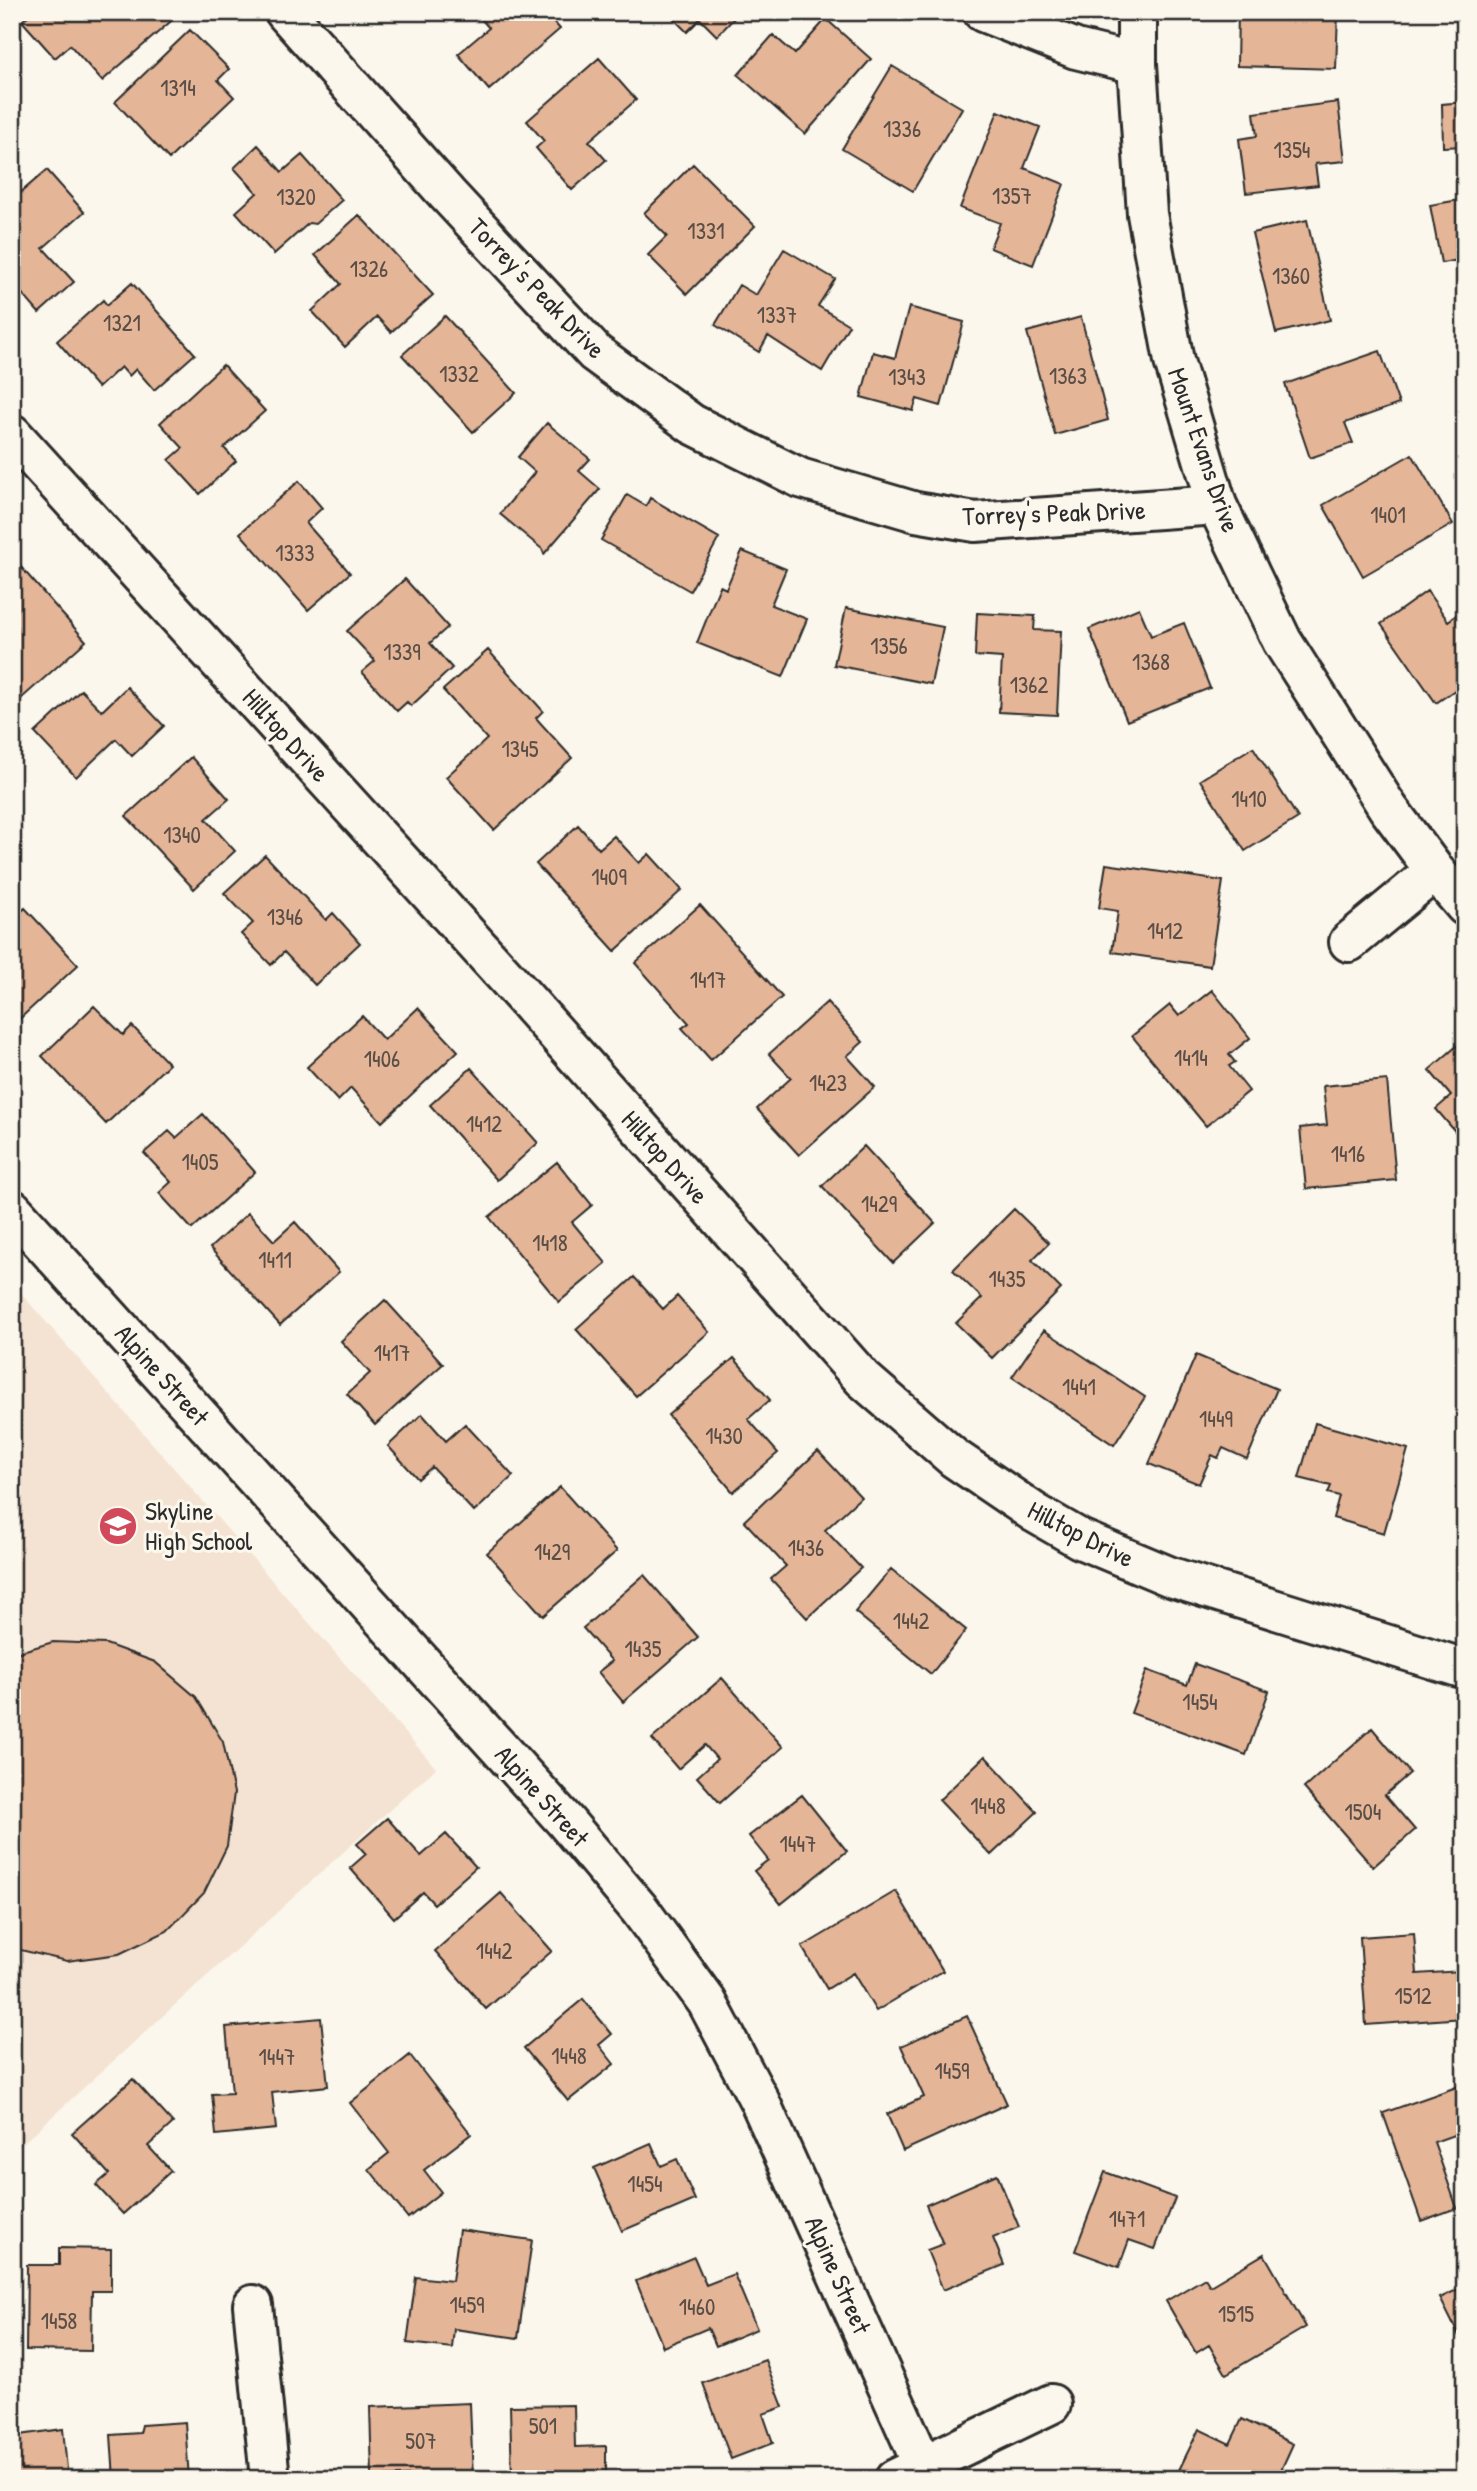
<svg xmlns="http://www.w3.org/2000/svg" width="1477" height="2491" font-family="'Patrick Hand',sans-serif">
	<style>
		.built { fill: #f4e3d2 }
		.building { fill: #e5b597; stroke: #2b2b2b; stroke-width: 2 }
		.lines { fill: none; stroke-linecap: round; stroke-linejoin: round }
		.minor-casing { stroke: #2b2b2b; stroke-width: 44 }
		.minor { stroke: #fbf7ec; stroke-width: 38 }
		.labels { text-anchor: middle; stroke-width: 6; stroke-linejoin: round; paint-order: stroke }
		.number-label { font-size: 23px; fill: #5a4e46 }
		.street-label { font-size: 26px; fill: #2b2b2b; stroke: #fbf7ec }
		.poi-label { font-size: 26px; fill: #2b2b2b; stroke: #fbf7ec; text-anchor: start }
	</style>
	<rect width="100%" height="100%" fill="#fbf7ec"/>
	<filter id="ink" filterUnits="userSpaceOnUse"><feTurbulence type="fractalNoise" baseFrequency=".0143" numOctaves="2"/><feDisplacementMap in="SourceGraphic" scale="14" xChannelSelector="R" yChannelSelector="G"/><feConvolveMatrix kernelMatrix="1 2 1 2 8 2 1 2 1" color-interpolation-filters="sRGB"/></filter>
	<g filter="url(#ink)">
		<path class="built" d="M 12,1283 L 436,1768 L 12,2153 Z"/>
		<path class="building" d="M 32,12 L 173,12 L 177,16 L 102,81 L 70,45 L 55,58 L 22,21 Z
			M 475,12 L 545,12 L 560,29 L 489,90 L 458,54 L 489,28 Z
			M 667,12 L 740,12 L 717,36 L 700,19 L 687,32 Z
			M 1238,12 L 1338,12 L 1336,69 L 1237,66 Z
			M 826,19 L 871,59 L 805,134 L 738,75 L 773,35 L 795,54 Z
			M 190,30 L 229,69 L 218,80 L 234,97 L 169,159 L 115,102 Z
			M 1461,43 L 1465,43 L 1465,146 L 1443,147 L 1442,104 L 1464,102 Z
			M 599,58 L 636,100 L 589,141 L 606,160 L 572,190 L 536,148 L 544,141 L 527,121 Z
			M 892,66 L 962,108 L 913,191 L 842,149 Z
			M 1338,102 L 1345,161 L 1315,164 L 1318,185 L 1246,193 L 1239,139 L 1257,136 L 1254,113 Z
			M 998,111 L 1040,127 L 1024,168 L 1064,184 L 1033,265 L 990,248 L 1000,223 L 960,208 Z
			M 258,145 L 282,172 L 302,155 L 342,200 L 315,224 L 309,223 L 274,254 L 236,212 L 257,193 L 234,168 Z
			M 693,164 L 755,226 L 687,294 L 648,255 L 667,236 L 644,213 Z
			M 47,170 L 84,212 L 43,248 L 74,282 L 39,313 L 12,282 L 12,200 Z
			M 1465,199 L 1465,259 L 1441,263 L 1430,205 Z
			M 359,215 L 433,295 L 391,332 L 377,317 L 345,347 L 312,311 L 341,284 L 315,255 Z
			M 1307,220 L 1330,320 L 1276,333 L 1252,233 Z
			M 784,249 L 835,279 L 818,306 L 849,325 L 822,371 L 768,336 L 759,352 L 715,325 L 739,285 L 756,295 Z
			M 132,283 L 195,354 L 154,390 L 136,369 L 129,376 L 121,367 L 98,388 L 57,341 L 103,300 L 107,305 Z
			M 909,307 L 964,322 L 941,406 L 917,399 L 913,411 L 861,397 L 873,352 L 895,358 Z
			M 445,316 L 516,393 L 473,432 L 402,355 Z
			M 1081,317 L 1108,420 L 1055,435 L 1027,332 Z
			M 1380,351 L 1399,404 L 1345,423 L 1353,443 L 1310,458 L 1285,384 Z
			M 223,365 L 265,411 L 224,448 L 236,461 L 200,494 L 169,460 L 183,448 L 160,423 Z
			M 547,423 L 590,459 L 579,471 L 600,489 L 544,554 L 542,549 L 500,514 L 535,472 L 518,457 Z
			M 1412,454 L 1453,524 L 1363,576 L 1323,505 Z
			M 299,481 L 322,508 L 306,523 L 350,573 L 308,610 L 240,533 Z
			M 627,495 L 646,506 L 650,498 L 719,538 L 690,591 L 601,540 Z
			M 742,551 L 786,569 L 771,605 L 807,619 L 783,677 L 697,643 L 720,586 L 726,589 Z
			M 12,557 L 86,641 L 13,706 L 12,705 Z
			M 405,579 L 448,627 L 430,643 L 452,668 L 411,706 L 407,702 L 397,711 L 362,672 L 375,661 L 347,631 Z
			M 1427,591 L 1448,621 L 1462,611 L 1465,615 L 1465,683 L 1436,703 L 1381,624 Z
			M 846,608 L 943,627 L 931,684 L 834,665 Z
			M 1139,608 L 1151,636 L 1184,623 L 1210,688 L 1127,721 L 1089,629 Z
			M 977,613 L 1035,616 L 1034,630 L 1061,631 L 1057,715 L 999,712 L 1002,658 L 975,656 Z
			M 488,650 L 543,711 L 536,718 L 572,758 L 494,830 L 446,777 L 487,739 L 443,690 Z
			M 127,687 L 164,726 L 132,756 L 116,739 L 76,777 L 35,733 L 81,690 L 102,711 Z
			M 1253,747 L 1298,818 L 1245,851 L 1200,780 Z
			M 191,757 L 229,799 L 206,819 L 235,851 L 194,889 L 126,816 Z
			M 578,825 L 599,849 L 614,836 L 639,863 L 649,854 L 682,890 L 615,951 L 536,864 Z
			M 265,855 L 326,920 L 333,913 L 360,943 L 315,985 L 284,952 L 271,965 L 241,934 L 253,923 L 224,893 Z
			M 1106,864 L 1223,881 L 1210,966 L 1112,952 L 1118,911 L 1099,908 Z
			M 700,905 L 782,997 L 711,1060 L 682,1028 L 689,1023 L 635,963 Z
			M 25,908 L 78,965 L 13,1025 L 12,920 Z
			M 1212,990 L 1250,1038 L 1229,1055 L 1235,1062 L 1229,1066 L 1249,1091 L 1206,1126 L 1132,1036 L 1170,1005 L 1179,1016 Z
			M 827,1002 L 863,1042 L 847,1056 L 875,1087 L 799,1155 L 757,1109 L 791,1078 L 769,1054 Z
			M 94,1006 L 123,1035 L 132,1026 L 169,1064 L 106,1124 L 42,1056 Z
			M 418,1008 L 458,1051 L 382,1122 L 351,1088 L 338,1101 L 307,1067 L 362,1016 L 384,1040 Z
			M 1465,1039 L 1465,1143 L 1436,1109 L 1451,1096 L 1429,1070 Z
			M 471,1068 L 538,1143 L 497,1180 L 430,1105 Z
			M 1387,1080 L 1396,1180 L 1306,1189 L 1300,1128 L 1327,1125 L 1323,1086 Z
			M 203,1114 L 255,1172 L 192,1229 L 159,1193 L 171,1182 L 144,1153 L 169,1131 L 176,1138 Z
			M 864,1146 L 935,1223 L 893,1263 L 822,1186 Z
			M 557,1162 L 592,1205 L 572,1222 L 606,1263 L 559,1302 L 489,1217 Z
			M 1014,1209 L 1049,1243 L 1032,1260 L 1061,1289 L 992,1358 L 956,1323 L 982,1298 L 953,1270 Z
			M 248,1213 L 274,1241 L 295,1222 L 339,1272 L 280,1325 L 210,1248 Z
			M 634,1277 L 663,1309 L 677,1296 L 709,1332 L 636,1396 L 576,1329 Z
			M 385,1300 L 443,1364 L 375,1425 L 347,1394 L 370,1373 L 341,1341 Z
			M 1044,1330 L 1145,1397 L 1114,1445 L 1012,1377 Z
			M 1196,1355 L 1277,1389 L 1247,1459 L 1223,1448 L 1218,1458 L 1212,1455 L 1199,1484 L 1149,1464 Z
			M 734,1358 L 770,1400 L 748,1419 L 778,1453 L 733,1492 L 668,1415 Z
			M 422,1414 L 446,1441 L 465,1424 L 513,1476 L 474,1512 L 432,1467 L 418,1479 L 388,1446 Z
			M 1315,1423 L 1408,1449 L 1384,1533 L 1333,1518 L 1339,1496 L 1328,1493 L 1331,1486 L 1299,1478 Z
			M 818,1451 L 861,1497 L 825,1530 L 861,1568 L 807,1618 L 771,1579 L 786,1566 L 744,1521 Z
			M 1465,1471 L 1465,1492 L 1456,1488 Z
			M 560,1487 L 617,1551 L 543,1616 L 487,1553 Z
			M 891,1569 L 966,1630 L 931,1674 L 855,1612 Z
			M 644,1575 L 698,1637 L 623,1702 L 598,1672 L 612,1661 L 583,1628 Z
			M 53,1642 L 106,1644 L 155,1662 L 196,1697 L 223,1742 L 234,1793 L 227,1846 L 204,1893 L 167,1931 L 119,1954 L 67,1961 L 12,1948 L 12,1654 Z
			M 1195,1664 L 1269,1691 L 1246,1755 L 1131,1713 L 1147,1670 L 1187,1685 Z
			M 722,1678 L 783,1747 L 720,1803 L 697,1777 L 717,1759 L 705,1745 L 678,1769 L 652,1739 Z
			M 1372,1728 L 1410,1773 L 1385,1795 L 1415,1830 L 1373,1867 L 1304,1788 Z
			M 985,1756 L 1037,1812 L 991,1855 L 939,1800 Z
			M 802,1795 L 847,1851 L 781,1904 L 754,1871 L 768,1860 L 749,1836 Z
			M 387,1818 L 421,1856 L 446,1834 L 476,1867 L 434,1904 L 423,1892 L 394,1918 L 350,1868 L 366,1854 L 357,1844 Z
			M 896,1891 L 943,1971 L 876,2011 L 853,1973 L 827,1989 L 802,1947 Z
			M 501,1893 L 552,1951 L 486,2009 L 435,1951 Z
			M 1414,1933 L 1417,1974 L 1461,1971 L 1464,2018 L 1366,2025 L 1360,1937 Z
			M 583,1999 L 612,2034 L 599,2045 L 614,2064 L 568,2101 L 524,2048 Z
			M 967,2016 L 1007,2104 L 903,2151 L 887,2114 L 924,2097 L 901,2046 Z
			M 321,2018 L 328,2086 L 272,2092 L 276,2129 L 216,2135 L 212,2094 L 232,2093 L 226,2027 Z
			M 410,2055 L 471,2134 L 424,2170 L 441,2192 L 408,2218 L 369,2169 L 389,2153 L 350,2103 Z
			M 133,2079 L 173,2123 L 148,2146 L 171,2171 L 123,2214 L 96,2185 L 109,2174 L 72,2133 Z
			M 1465,2084 L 1465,2131 L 1434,2142 L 1457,2208 L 1421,2221 L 1383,2113 Z
			M 651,2143 L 661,2166 L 677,2159 L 695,2200 L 622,2231 L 594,2168 Z
			M 1105,2172 L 1175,2198 L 1155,2249 L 1129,2240 L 1119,2267 L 1075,2251 Z
			M 997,2174 L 1019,2227 L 993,2238 L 1004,2265 L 943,2290 L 927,2250 L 943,2244 L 926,2205 Z
			M 459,2230 L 532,2240 L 518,2338 L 454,2329 L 452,2348 L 407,2343 L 416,2277 L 452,2281 Z
			M 59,2248 L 111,2249 L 111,2291 L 92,2291 L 91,2351 L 26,2350 L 27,2265 L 59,2265 Z
			M 1264,2254 L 1306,2327 L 1226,2374 L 1209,2345 L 1196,2353 L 1166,2301 L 1205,2278 L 1210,2286 Z
			M 694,2257 L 706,2285 L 734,2274 L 757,2329 L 716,2346 L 708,2328 L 663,2347 L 636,2281 Z
			M 1465,2286 L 1465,2348 L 1440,2298 Z
			M 765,2360 L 783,2407 L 763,2414 L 773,2443 L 731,2459 L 703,2383 Z
			M 470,2403 L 473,2479 L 428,2479 L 428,2475 L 372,2477 L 370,2407 Z
			M 574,2405 L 575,2447 L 606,2446 L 606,2479 L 512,2479 L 510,2406 Z
			M 1242,2419 L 1293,2444 L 1277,2479 L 1198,2479 L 1179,2470 L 1199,2429 L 1230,2444 Z
			M 185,2422 L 189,2479 L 114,2479 L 111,2435 L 140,2433 L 142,2425 Z
			M 63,2429 L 68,2479 L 12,2479 L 12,2436 Z"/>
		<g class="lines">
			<g class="minor-casing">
				<path id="minor" d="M 285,12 L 447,194 L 595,353 L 692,424 L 800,478 L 916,512 L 975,522 L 1217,505
					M 983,12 L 1076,49 L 1137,64
					M 1137,12 L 1137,64 L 1147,214 L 1174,361 L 1217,505 L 1282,641 L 1388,808 L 1435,871 L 1465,906
					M 12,434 L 506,977 L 863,1379 L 954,1458 L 1035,1513 L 1080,1539 L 1171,1577 L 1465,1669
					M 1349,942 L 1435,871
					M 12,1209 L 565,1821 L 640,1910 L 707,2002 L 760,2102 L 929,2479
					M 253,2305 L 270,2479
					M 895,2479 L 1051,2404"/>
			</g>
			<use href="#minor" class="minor"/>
		</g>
	</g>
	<defs>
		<g id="school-disc" transform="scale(2.0125)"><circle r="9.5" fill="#d1495b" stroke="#fbf7ec"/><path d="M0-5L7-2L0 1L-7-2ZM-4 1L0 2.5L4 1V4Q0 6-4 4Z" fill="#fff"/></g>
	</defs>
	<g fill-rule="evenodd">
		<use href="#school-disc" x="118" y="1526"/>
	</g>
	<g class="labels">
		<g class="number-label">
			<text x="178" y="96">1314</text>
			<text x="902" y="137">1336</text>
			<text x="1292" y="158">1354</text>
			<text x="1012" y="204">1357</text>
			<text x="296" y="205">1320</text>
			<text x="706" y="239">1331</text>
			<text x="369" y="277">1326</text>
			<text x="1291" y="284">1360</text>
			<text x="777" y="323">1337</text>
			<text x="122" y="331">1321</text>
			<text x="459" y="382">1332</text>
			<text x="1068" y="384">1363</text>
			<text x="907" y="385">1343</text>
			<text x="1388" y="523">1401</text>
			<text x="295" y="561">1333</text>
			<text x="889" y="654">1356</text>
			<text x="402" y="660">1339</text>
			<text x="1151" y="670">1368</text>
			<text x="1029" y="693">1362</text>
			<text x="520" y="757">1345</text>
			<text x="1249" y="807">1410</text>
			<text x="182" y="843">1340</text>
			<text x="609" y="885">1409</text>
			<text x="285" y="925">1346</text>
			<text x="1165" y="939">1412</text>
			<text x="708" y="988">1417</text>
			<text x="1191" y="1066">1414</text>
			<text x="382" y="1067">1406</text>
			<text x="828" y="1091">1423</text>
			<text x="484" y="1132">1412</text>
			<text x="1348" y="1162">1416</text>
			<text x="200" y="1170">1405</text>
			<text x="879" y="1212">1429</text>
			<text x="550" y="1251">1418</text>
			<text x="275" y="1268">1411</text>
			<text x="1007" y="1287">1435</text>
			<text x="392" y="1361">1417</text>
			<text x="1079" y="1395">1441</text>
			<text x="1216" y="1427">1449</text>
			<text x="724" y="1444">1430</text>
			<text x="806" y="1556">1436</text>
			<text x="552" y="1560">1429</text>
			<text x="911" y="1629">1442</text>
			<text x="643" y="1657">1435</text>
			<text x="1200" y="1710">1454</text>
			<text x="988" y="1814">1448</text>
			<text x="1363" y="1820">1504</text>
			<text x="798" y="1852">1447</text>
			<text x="494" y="1959">1442</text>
			<text x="1413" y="2004">1512</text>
			<text x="569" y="2064">1448</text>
			<text x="277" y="2065">1447</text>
			<text x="952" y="2079">1459</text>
			<text x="645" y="2192">1454</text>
			<text x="1127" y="2227">1471</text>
			<text x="467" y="2313">1459</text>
			<text x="697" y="2315">1460</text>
			<text x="1236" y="2322">1515</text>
			<text x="59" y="2329">1458</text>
			<text x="543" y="2434">501</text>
			<text x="421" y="2449">507</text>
		</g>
		<g class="street-label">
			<text transform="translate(537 288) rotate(46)" y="9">Torrey's Peak Drive</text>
			<text transform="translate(1204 450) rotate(71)" y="9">Mount Evans Drive</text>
			<text transform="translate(1054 513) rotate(-2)" y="9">Torrey's Peak Drive</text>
			<text transform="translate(286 735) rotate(48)" y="9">Hilltop Drive</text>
			<text transform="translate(665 1157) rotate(48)" y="9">Hilltop Drive</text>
			<text transform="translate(162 1375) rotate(48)" y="9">Alpine Street</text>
			<text transform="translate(1081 1534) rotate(27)" y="9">Hilltop Drive</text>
			<text transform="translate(542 1796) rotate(48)" y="9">Alpine Street</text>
			<text transform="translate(838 2275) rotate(66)" y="9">Alpine Street</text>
		</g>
		<g class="poi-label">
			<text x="145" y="1520">Skyline<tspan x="145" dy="30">High School</tspan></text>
		</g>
	</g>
	<rect width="1477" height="2491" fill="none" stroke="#fbf7ec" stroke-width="42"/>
	<rect x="21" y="21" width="1435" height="2449" fill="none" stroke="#2b2b2b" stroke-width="2.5" filter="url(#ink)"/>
</svg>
